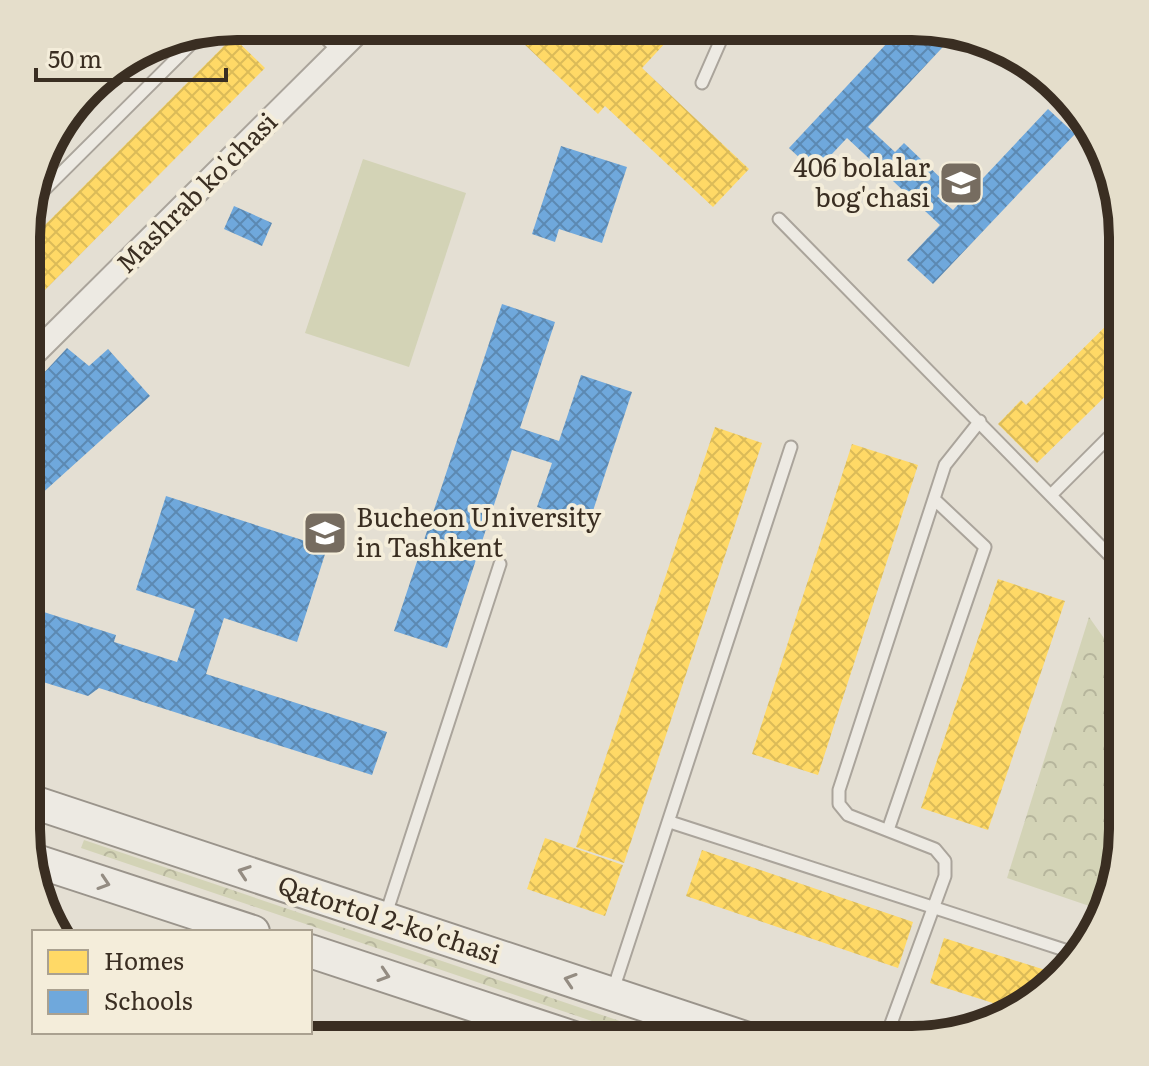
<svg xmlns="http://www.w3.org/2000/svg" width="1149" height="1066" font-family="Literata,serif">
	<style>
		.grass { fill: #d3d3b6 }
		.forest { fill: url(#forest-crowns) }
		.homes { fill: url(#homes-cross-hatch) }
		.schools { fill: url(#schools-cross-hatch) }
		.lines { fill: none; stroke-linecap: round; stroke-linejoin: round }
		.service-casing { stroke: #aaa49b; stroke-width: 15 }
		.minor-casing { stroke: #aaa49b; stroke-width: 26 }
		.secondary-casing { stroke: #9a948b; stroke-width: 36 }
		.service { stroke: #edeae3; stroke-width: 11 }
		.minor { stroke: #edeae3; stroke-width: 22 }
		.secondary { stroke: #edeae3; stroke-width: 32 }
		.oneway { stroke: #948c82 }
		.labels { text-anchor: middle; stroke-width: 8; stroke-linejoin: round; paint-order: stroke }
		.poi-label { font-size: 26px; fill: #3a2e22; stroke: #f4edda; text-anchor: end }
		.street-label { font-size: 26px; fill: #3a2e22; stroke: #f4edda }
		.rim { fill: none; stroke: #3a2e22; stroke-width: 10 }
	</style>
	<defs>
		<pattern id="forest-crowns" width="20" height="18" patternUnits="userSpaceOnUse" patternTransform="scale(2)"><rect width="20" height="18" fill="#d3d3b6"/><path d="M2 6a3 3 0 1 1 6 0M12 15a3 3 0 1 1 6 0" fill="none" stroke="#b6b59c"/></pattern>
		<pattern id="homes-cross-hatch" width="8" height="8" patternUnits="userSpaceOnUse" patternTransform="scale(2)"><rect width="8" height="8" fill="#ffd966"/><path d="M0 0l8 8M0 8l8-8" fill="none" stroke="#dbbb58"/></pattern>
		<pattern id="schools-cross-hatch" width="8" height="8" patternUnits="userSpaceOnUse" patternTransform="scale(2)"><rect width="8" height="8" fill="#6fa8dc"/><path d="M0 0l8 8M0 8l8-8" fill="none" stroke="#5c89b2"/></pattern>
	</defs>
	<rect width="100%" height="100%" fill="#e4dfd3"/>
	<path class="grass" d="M 363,159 L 466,193 L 409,367 L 305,333 Z"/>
	<path class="forest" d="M 1089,617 L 1123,665 L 1123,829 L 1104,911 L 1007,878 Z
		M 84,840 L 676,1040 L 648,1040 L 81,848 Z"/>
	<path class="homes" d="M 505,26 L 681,26 L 642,68 L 749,169 L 713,207 L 605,106 L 598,114 Z
		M 233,37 L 265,68 L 33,302 L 29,299 L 30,240 Z
		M 1123,309 L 1123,379 L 1037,463 L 998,424 L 1021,400 L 1026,405 Z
		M 715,427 L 762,443 L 624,863 L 576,847 Z
		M 852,444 L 918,465 L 818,775 L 752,754 Z
		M 998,579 L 1065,601 L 988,830 L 921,808 Z
		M 545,838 L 623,865 L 605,916 L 527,889 Z
		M 702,850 L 913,922 L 898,968 L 686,896 Z
		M 51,924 L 73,931 L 73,932 L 56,932 Z
		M 944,938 L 1061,975 L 1051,988 L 1015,1010 L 930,983 Z
		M 353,1021 L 389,1033 L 387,1040 L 347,1040 Z
		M 265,1032 L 300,1032 L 298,1040 L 288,1040 Z"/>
	<path class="schools" d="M 903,26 L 926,26 L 955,34 L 868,127 L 895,152 L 904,143 L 948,185 L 937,196 L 953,210 L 1048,109 L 1075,134 L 933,284 L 907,260 L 940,225 L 847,138 L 815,172 L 789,148 Z
		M 561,146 L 627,167 L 602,243 L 559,229 L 555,242 L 532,234 Z
		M 234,206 L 272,223 L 262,246 L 224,229 Z
		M 502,304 L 555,322 L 520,428 L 559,441 L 581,375 L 632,392 L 589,523 L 537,507 L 552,463 L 512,450 L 447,648 L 394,631 Z
		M 67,348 L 89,366 L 108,349 L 150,396 L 28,506 L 29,389 Z
		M 166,496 L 327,548 L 297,642 L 224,618 L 206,674 L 387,732 L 372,775 L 99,688 L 88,696 L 27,677 L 28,607 L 116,635 L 114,642 L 177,662 L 195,609 L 136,590 Z"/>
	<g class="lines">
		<g class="service-casing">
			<path id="service" d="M 313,26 L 339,51
				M 702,83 L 727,26
				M 30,204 L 204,31
				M 779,219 L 1123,569
				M 1051,495 L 1123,423
				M 670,822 L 1077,954
				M 888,830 L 985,547 L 934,499
				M 386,914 L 500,564
				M 613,990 L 791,447
				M 885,1040 L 945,876 L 945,861 L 935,849 L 848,815 L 839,804 L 839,790 L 945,465 L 980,421"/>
		</g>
		<g class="minor-casing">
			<path id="minor" d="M 29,359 L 364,26
				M 222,1037 L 223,1032"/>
		</g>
		<g class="secondary-casing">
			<path id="secondary" d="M 27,800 L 751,1040
				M 30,859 L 253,932
				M 310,951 L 580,1040"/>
		</g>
		<use href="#service" class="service"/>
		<use href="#minor" class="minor"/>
		<use href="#secondary" class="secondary"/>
	</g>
	<defs><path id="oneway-chevron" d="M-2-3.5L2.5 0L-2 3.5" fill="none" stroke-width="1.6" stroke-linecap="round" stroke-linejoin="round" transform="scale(2)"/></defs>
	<g class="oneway">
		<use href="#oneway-chevron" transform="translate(244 872) rotate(-161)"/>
		<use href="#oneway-chevron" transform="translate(104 883) rotate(18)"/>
		<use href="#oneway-chevron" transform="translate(384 975) rotate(18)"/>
		<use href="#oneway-chevron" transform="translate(570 980) rotate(-162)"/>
	</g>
	<defs>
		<g id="school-square" transform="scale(2.3)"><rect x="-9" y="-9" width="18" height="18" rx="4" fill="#766c60" stroke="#f4edda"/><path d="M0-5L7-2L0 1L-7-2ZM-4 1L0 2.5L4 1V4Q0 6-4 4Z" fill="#fff"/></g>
		<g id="university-square" transform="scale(2.3)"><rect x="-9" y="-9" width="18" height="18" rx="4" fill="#766c60" stroke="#f4edda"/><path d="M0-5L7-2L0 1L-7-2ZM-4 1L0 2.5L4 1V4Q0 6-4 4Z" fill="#fff"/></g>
	</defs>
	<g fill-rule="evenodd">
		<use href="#school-square" x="961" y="183"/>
		<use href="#university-square" x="325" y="533"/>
	</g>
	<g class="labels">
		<g class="poi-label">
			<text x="930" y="177">406 bolalar<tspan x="930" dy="30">bog'chasi</tspan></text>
			<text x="356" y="527" text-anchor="start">Bucheon University<tspan x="356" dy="30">in Tashkent</tspan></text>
		</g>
		<g class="street-label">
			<text transform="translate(197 193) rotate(-45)" y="9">Mashrab ko'chasi</text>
			<text transform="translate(389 920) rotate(18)" y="9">Qatortol 2-ko'chasi</text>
		</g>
	</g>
	<path d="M0 0H1149V1066H0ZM237 40H912A197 197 0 0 1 1109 237V829A197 197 0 0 1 912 1026H237A197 197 0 0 1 40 829V237A197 197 0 0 1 237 40Z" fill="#e5decb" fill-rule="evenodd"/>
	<path class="rim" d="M237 40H912A197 197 0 0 1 1109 237V829A197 197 0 0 1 912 1026H237A197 197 0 0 1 40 829V237A197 197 0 0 1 237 40Z"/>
	<rect x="32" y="930" width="280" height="104" fill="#f4edda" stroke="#aaa190" stroke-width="2"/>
	<rect x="48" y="950" width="40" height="24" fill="#ffd966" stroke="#aaa190" stroke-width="2"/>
	<text x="104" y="970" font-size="24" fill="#3a2e22">Homes</text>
	<rect x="48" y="990" width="40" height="24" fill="#6fa8dc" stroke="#aaa190" stroke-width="2"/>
	<text x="104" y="1010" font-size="24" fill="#3a2e22">Schools</text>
	<path d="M36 68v12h190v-12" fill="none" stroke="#3a2e22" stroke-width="4"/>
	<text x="48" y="68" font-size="24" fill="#3a2e22" stroke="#f4edda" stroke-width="6" paint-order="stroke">50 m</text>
</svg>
